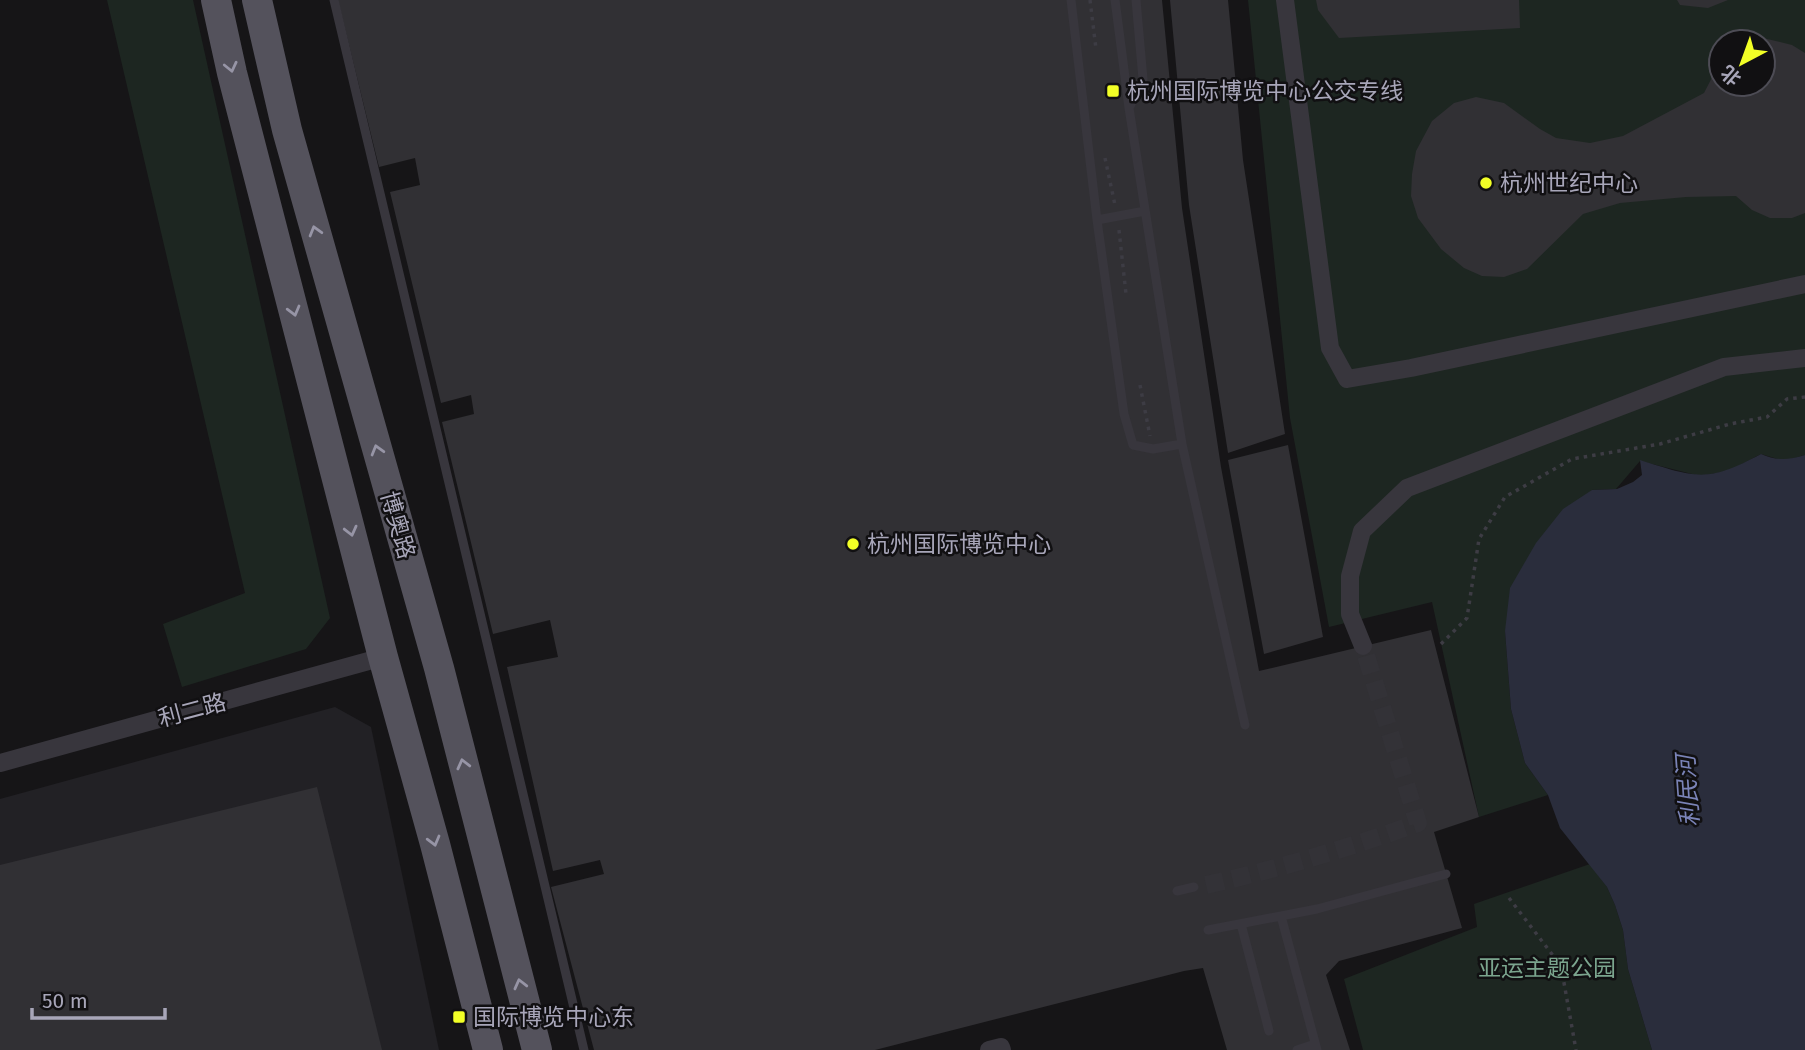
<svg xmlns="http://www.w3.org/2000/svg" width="1805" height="1050" font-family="'Fira Sans','Noto Sans SC',sans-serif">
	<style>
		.built { fill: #222125 }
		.green { fill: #1d2621; fill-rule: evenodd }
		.water { fill: #2a2d3c }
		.building { fill: #313034 }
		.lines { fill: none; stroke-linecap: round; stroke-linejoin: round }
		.street-tunnel { stroke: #333237; stroke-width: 18; stroke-dasharray: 18 9; stroke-linecap: butt }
		.path { stroke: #3d3c44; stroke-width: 3.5; stroke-dasharray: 3.5 5; stroke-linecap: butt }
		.lane { stroke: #38363d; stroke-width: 9 }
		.street { stroke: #38363d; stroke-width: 18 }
		.primary { stroke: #54525c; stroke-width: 30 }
		.oneway { stroke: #9795a6 }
		.poi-dot { fill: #f2ff26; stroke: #111012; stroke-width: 2.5 }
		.labels { text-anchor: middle; stroke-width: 5; stroke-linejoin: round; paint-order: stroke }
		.poi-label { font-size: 23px; fill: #a8a6b9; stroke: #111012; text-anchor: start }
		.street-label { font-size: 23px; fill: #a8a6b9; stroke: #111012 }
		.park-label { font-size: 23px; fill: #7ba58e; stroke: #111012 }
		.water-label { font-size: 24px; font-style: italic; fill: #7a83b7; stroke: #111012 }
	</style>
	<rect width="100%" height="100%" fill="#161517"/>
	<path class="built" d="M 335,707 L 371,727 L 439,1050 L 0,1050 L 0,799 Z"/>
	<path class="green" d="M 107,0 L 193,0 L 330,618 L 306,649 L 182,687 L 163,624 L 245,593 Z
		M 1248,0 L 1805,0 L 1805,455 L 1784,461 L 1761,454 L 1729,471 L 1700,476 L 1640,461 L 1616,489 L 1592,490 L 1505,631 L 1511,709 L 1525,763 L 1548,795 L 1479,817 L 1432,602 L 1329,627 L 1290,418 ZM 1721,42 L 1763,42 L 1763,84 L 1721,84 Z
		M 1590,864 L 1607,887 L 1615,905 L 1623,930 L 1628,969 L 1652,1050 L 1363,1050 L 1344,979 L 1477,927 L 1474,904 Z"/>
	<path class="water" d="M 1761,454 C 1777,461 1788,460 1805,455 L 1805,1050 L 1652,1050 L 1628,969 L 1623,930 L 1615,905 L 1607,887 L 1560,828 L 1548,795 L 1525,763 L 1511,709 L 1505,631 L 1510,588 L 1536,543 L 1563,509 L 1592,490 L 1617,489 L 1633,482 L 1642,475 L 1640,460 C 1697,478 1707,483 1761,454 Z"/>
	<path class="building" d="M 338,0 L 1162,0 L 1182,208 L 1221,467 L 1259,671 L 1431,630 L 1479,817 L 1434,832 L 1462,928 L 1339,961 L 1326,975 L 1350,1050 L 1227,1050 L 1203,968 L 1184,971 L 875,1050 L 594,1050 L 551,887 L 604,874 L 600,860 L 553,871 L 507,667 L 558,657 L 550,620 L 493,634 L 442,422 L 474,414 L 471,395 L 441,403 L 390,192 L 420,185 L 415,158 L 379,167 Z
		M 1170,0 L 1228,0 L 1243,160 L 1285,434 L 1228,453 L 1189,205 Z
		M 1316,0 L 1519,0 L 1520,28 L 1339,38 L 1318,10 Z
		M 1677,0 L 1728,0 L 1708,8 L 1680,5 Z
		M 1763,38 L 1792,45 L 1805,53 L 1805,213 L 1792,218 L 1770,218 L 1752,210 L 1736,196 L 1686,197 L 1620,203 L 1583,214 L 1527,269 L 1504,277 L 1482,276 L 1464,268 L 1441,249 L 1418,218 L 1411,196 L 1412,174 L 1416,151 L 1432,121 L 1454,103 L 1476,97 L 1504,103 L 1540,129 L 1556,138 L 1590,143 L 1623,136 L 1704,93 L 1721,60 L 1721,84 L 1763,84 L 1763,42 L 1752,41 Z
		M 1288,445 L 1323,637 L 1264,654 L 1228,460 Z
		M 317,787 L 382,1050 L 0,1050 L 0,865 Z"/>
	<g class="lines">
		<path class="street-tunnel" d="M 1206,885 C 1278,869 1349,848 1418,823 L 1363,646"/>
		<path class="path" d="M 1090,0 L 1096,49
			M 1105,158 L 1115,205
			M 1119,230 L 1126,294
			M 1140,385 L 1150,436
			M 1441,644 L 1467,618 L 1479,539 L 1505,497 L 1572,459 L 1660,444 L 1730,424 L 1767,417 L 1787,399 L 1805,397
			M 1509,898 L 1561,966 L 1576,1050"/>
		<path class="lane" d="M 334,0 L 584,1050
			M 1071,0 L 1097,220 L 1124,414 L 1133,445 L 1153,449 L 1182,444
			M 1115,0 L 1129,108 L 1182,444 L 1245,725
			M 1130,106 L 1143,79 L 1136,0
			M 1097,220 L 1145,211
			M 1177,891 L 1194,887
			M 1281,916 L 1317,1050
			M 1241,924 L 1269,1031
			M 1208,930 L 1317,909 L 1446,874
			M 1297,1050 L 1315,1044"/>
		<path class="street" d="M 1285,0 L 1330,348 L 1347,379 L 1411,368 L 1805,284
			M 1363,646 L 1350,614 L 1350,576 L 1362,531 L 1407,488 L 1724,367 L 1805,358
			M 0,763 L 383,657
			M 989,1050 L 1001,1047 L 1002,1050"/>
		<path class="primary" d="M 216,0 L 232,73 L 383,657 L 435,844 L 488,1050
			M 257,0 L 287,130 L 439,668 L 537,1050"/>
	</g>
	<defs><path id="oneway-chevron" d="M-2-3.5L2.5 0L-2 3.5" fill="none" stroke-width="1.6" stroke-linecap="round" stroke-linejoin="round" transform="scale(1.75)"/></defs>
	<g class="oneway">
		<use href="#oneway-chevron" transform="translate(231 67) rotate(77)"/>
		<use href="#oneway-chevron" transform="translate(315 231) rotate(-106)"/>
		<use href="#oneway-chevron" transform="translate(294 311) rotate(75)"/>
		<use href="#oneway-chevron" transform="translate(377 450) rotate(-106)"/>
		<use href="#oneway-chevron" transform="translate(351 531) rotate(76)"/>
		<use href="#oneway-chevron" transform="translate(463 764) rotate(-104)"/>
		<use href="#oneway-chevron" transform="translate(434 841) rotate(75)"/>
		<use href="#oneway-chevron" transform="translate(520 984) rotate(-104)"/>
	</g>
	<g class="poi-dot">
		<rect x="1106" y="84" width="14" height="14" rx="3.5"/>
		<circle cx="1486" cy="183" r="7"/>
		<circle cx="853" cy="544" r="7"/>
		<rect x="452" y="1010" width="14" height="14" rx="3.5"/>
	</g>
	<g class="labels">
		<g class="poi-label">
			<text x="1127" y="99">杭州国际博览中心公交专线</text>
			<text x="1500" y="191">杭州世纪中心</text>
			<text x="867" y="552">杭州国际博览中心</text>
			<text x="473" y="1025">国际博览中心东</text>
		</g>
		<g class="street-label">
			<text transform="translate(398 525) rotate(74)" y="8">博奥路</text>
			<text transform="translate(192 710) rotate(-15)" y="8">利二路</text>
		</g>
		<g class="park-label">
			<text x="1547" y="976">亚运主题公园</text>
		</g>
		<g class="water-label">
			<text transform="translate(1688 791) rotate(-94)" y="8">利民河</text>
		</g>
	</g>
	<g transform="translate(1742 63) rotate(221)"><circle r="33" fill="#111012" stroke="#4d4c55" stroke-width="2"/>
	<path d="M0-5L12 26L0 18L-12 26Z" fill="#f2ff26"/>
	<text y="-10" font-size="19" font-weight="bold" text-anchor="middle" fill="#a8a6b9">北</text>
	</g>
	<path d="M32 1008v10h133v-10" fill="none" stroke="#a8a6b9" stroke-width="3.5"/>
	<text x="42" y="1008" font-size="21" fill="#a8a6b9" stroke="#111012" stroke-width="5" paint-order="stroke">50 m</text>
</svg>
